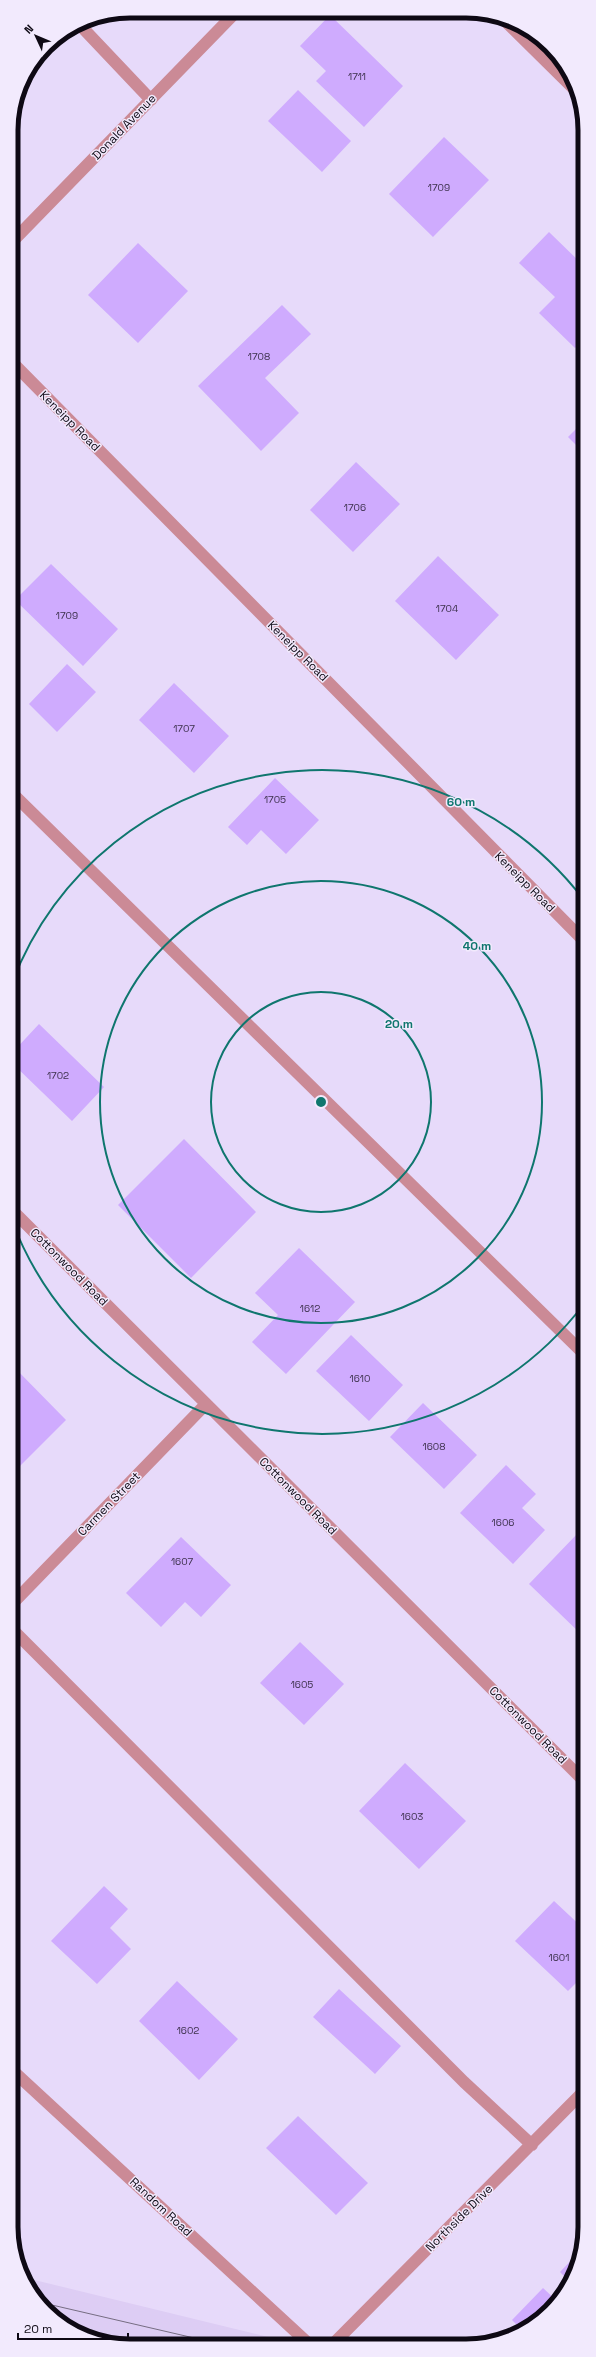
<svg xmlns="http://www.w3.org/2000/svg" width="596" height="2357" font-family="'Space Grotesk',sans-serif">
	<style>
		.built { fill: #ddcdf4 }
		.building { fill: #cfabfe }
		.lines { fill: none; stroke-linecap: round; stroke-linejoin: round }
		.minor { stroke: #cb8a96; stroke-width: 12 }
		.tram { stroke: #766d82; stroke-width: 1 }
		.ring { fill: none; stroke: #0f766e; stroke-width: 2 }
		.labels { text-anchor: middle; stroke-width: 3; stroke-linejoin: round; paint-order: stroke }
		.number-label { font-size: 10px; fill: #3e324e }
		.street-label { font-size: 12px; fill: #0e0914; stroke: #f2eafd }
		.rim { fill: none; stroke: #0e0914; stroke-width: 5 }
		.centre { fill: #0f766e; stroke: #f2eafd; stroke-width: 2 }
		.ring-label { font-size: 12px; text-anchor: middle; font-weight: bold; fill: #0f766e; stroke: #f2eafd; stroke-width: 3; stroke-linejoin: round; paint-order: stroke }
	</style>
	<rect width="100%" height="100%" fill="#e7dafa"/>
	<path class="built" d="M 22,2277 L 277,2339 L 276,2344 L 107,2344 L 71,2330 L 46,2311 Z"/>
	<path class="building" d="M 330,15 L 403,86 L 364,127 L 316,81 L 326,71 L 300,46 Z
		M 298,90 L 351,141 L 322,172 L 268,121 Z
		M 444,137 L 489,180 L 433,237 L 389,194 Z
		M 549,232 L 584,266 L 584,339 L 575,348 L 539,313 L 555,297 L 519,263 Z
		M 138,243 L 188,291 L 138,343 L 88,295 Z
		M 282,305 L 311,334 L 265,378 L 299,413 L 261,451 L 198,386 Z
		M 584,421 L 584,453 L 568,437 Z
		M 356,462 L 400,504 L 353,552 L 310,510 Z
		M 438,556 L 499,615 L 456,660 L 395,601 Z
		M 51,564 L 118,629 L 83,666 L 15,600 Z
		M 67,664 L 96,692 L 57,732 L 29,704 Z
		M 174,683 L 229,736 L 194,773 L 139,720 Z
		M 275,778 L 319,820 L 286,854 L 261,830 L 247,845 L 228,827 Z
		M 39,1024 L 104,1087 L 72,1121 L 12,1063 L 12,1053 Z
		M 184,1139 L 256,1212 L 191,1278 L 118,1205 Z
		M 299,1248 L 355,1302 L 286,1374 L 252,1342 L 278,1315 L 255,1293 Z
		M 351,1335 L 403,1385 L 369,1421 L 316,1371 Z
		M 12,1365 L 66,1420 L 17,1469 L 12,1464 Z
		M 423,1403 L 477,1455 L 444,1489 L 390,1437 Z
		M 506,1465 L 536,1494 L 522,1508 L 545,1530 L 513,1564 L 460,1513 Z
		M 578,1533 L 584,1539 L 585,1634 L 583,1636 L 529,1584 Z
		M 181,1537 L 231,1585 L 201,1617 L 185,1602 L 161,1627 L 126,1593 Z
		M 300,1642 L 344,1684 L 304,1725 L 260,1683 Z
		M 405,1763 L 466,1821 L 419,1869 L 359,1811 Z
		M 104,1886 L 128,1909 L 110,1928 L 131,1949 L 97,1984 L 51,1941 Z
		M 554,1901 L 585,1930 L 585,1974 L 568,1991 L 515,1941 Z
		M 177,1981 L 238,2039 L 199,2080 L 139,2021 Z
		M 339,1989 L 401,2046 L 375,2074 L 313,2017 Z
		M 298,2116 L 368,2183 L 336,2215 L 266,2148 Z
		M 581,2250 L 576,2273 L 570,2282 L 560,2272 Z
		M 543,2288 L 558,2302 L 523,2331 L 512,2320 Z"/>
	<g class="lines">
		<path class="minor" d="M 502,18 L 578,93
			M 79,24 L 151,100
			M 11,243 L 236,12
			M 11,361 L 584,941
			M 11,792 L 584,1354
			M 12,1210 L 585,1782
			M 12,1604 L 206,1404
			M 12,1629 L 464,2082 L 532,2145
			M 12,2070 L 309,2344
			M 333,2344 L 585,2090"/>
		<path class="tram" d="M 39,2302 L 220,2344"/>
	</g>
	<g class="ring">
		<circle cx="321" cy="1102" r="110"/>
		<circle cx="321" cy="1102" r="221"/>
		<path d="M584 1304A331 331 0 0 1 12 1221M12 983A331 331 0 0 1 584 900"/>
	</g>
	<g class="labels">
		<g class="number-label">
			<text x="357" y="80">1711</text>
			<text x="439" y="191">1709</text>
			<text x="259" y="360">1708</text>
			<text x="355" y="511">1706</text>
			<text x="447" y="612">1704</text>
			<text x="67" y="619">1709</text>
			<text x="184" y="732">1707</text>
			<text x="275" y="803">1705</text>
			<text x="58" y="1079">1702</text>
			<text x="310" y="1312">1612</text>
			<text x="360" y="1382">1610</text>
			<text x="434" y="1450">1608</text>
			<text x="503" y="1526">1606</text>
			<text x="182" y="1565">1607</text>
			<text x="302" y="1688">1605</text>
			<text x="412" y="1820">1603</text>
			<text x="559" y="1961">1601</text>
			<text x="188" y="2034">1602</text>
		</g>
		<g class="street-label">
			<text transform="translate(124 127) rotate(-46)" y="4">Donald Avenue</text>
			<text transform="translate(70 421) rotate(45)" y="4">Keneipp Road</text>
			<text transform="translate(298 651) rotate(45)" y="4">Keneipp Road</text>
			<text transform="translate(525 882) rotate(45)" y="4">Keneipp Road</text>
			<text transform="translate(69 1267) rotate(45)" y="4">Cottonwood Road</text>
			<text transform="translate(298 1496) rotate(45)" y="4">Cottonwood Road</text>
			<text transform="translate(109 1504) rotate(-46)" y="4">Carmen Street</text>
			<text transform="translate(528 1725) rotate(45)" y="4">Cottonwood Road</text>
			<text transform="translate(161 2207) rotate(43)" y="4">Random Road</text>
			<text transform="translate(459 2218) rotate(-45)" y="4">Northside Drive</text>
		</g>
	</g>
	<path d="M0 0H596V2357H0ZM130 18H466A112 112 0 0 1 578 130V2227A112 112 0 0 1 466 2339H130A112 112 0 0 1 18 2227V130A112 112 0 0 1 130 18Z" fill="#f2eafd" fill-rule="evenodd"/>
	<path class="rim" d="M130 18H466A112 112 0 0 1 578 130V2227A112 112 0 0 1 466 2339H130A112 112 0 0 1 18 2227V130A112 112 0 0 1 130 18Z"/>
	<circle cx="321" cy="1102" r="6" class="centre"/>
	<g class="ring-label">
		<text x="461" y="806">60 m</text>
		<text x="477" y="950">40 m</text>
		<text x="399" y="1028">20 m</text>
	</g>
	<g transform="translate(36 36) rotate(314)" stroke="#f2eafd" stroke-width="3" paint-order="stroke">
	<path d="M0-3L7 15L0 10L-7 15Z" fill="#0e0914"/>
	<text y="-6" font-size="11" font-weight="bold" text-anchor="middle" fill="#0e0914">N</text>
	</g>
	<path d="M18 2333v6h110v-6" fill="none" stroke="#0e0914" stroke-width="2"/>
	<text x="24" y="2333" font-size="12" fill="#0e0914" stroke="#f2eafd" stroke-width="3" paint-order="stroke">20 m</text>
</svg>
